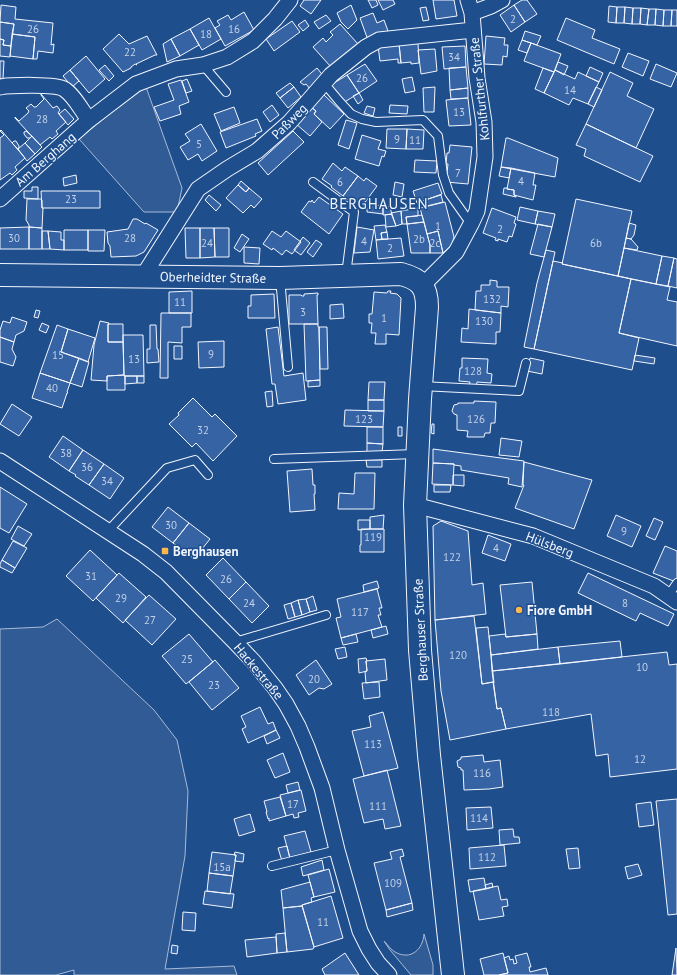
<svg xmlns="http://www.w3.org/2000/svg" width="677" height="975" font-family="'PT Sans',sans-serif">
	<style>
		.green { fill: #305b95; stroke: #a8bbd7 }
		.building { fill: #3563a3; stroke: #f2f6ff }
		.lines { fill: none; stroke-linecap: round; stroke-linejoin: round }
		.lane-casing { stroke: #f2f6ff; stroke-width: 10 }
		.street-casing { stroke: #f2f6ff; stroke-width: 17 }
		.secondary-casing { stroke: #f2f6ff; stroke-width: 24 }
		.lane { stroke: #1f4e8c; stroke-width: 8 }
		.street { stroke: #1f4e8c; stroke-width: 15 }
		.secondary { stroke: #1f4e8c; stroke-width: 22 }
		.poi-dot { fill: #ffb74d; stroke: #1f4e8c; stroke-width: 1.5 }
		.labels { text-anchor: middle; stroke-width: 3; stroke-linejoin: round; paint-order: stroke }
		.number-label { font-size: 11px; fill: #c3d1e8 }
		.street-label { font-size: 13px; fill: #f2f6ff; stroke: #1f4e8c }
		.poi-label { font-size: 13px; font-weight: bold; fill: #f2f6ff; stroke: #1f4e8c; text-anchor: start }
		.quarter-label { font-size: 15px; letter-spacing: 1px; fill: #f2f6ff; stroke: #1f4e8c }
	</style>
	<rect width="100%" height="100%" fill="#1f4e8c"/>
	<path class="green" d="M 146,87 L 182,188 L 177,212 L 144,212 L 79,139 L 108,115 Z
		M 57,619 L 154,710 L 177,740 L 188,791 L 185,856 L 165,969 L 234,966 L 237,975 L 74,975 L 74,970 L 56,975 L 0,975 L 0,629 L 43,627 Z
		M 424,934 L 433,965 L 433,975 L 411,975 L 390,950 L 384,941 C 388,945 391,950 395,952 C 411,961 423,949 424,934 Z"/>
	<path class="building" d="M 304,0 L 321,0 L 311,14 L 300,6 Z
		M 368,0 L 376,0 L 378,5 L 372,8 Z
		M 378,0 L 393,0 L 395,4 L 383,10 Z
		M 433,0 L 454,0 L 457,16 L 436,19 Z
		M 522,0 L 527,0 L 537,14 L 525,22 L 514,5 Z
		M 1,5 L 16,7 L 15,19 L 53,23 L 51,45 L 54,44 L 53,53 L 38,51 L 37,59 L 33,59 L 35,37 L 12,34 L 14,24 L 0,22 Z
		M 351,5 L 357,20 L 348,29 L 341,22 L 337,13 Z
		M 514,5 L 525,22 L 511,32 L 500,15 Z
		M 609,6 L 617,7 L 616,23 L 608,22 Z
		M 426,7 L 429,20 L 423,21 L 420,8 Z
		M 617,7 L 625,7 L 624,23 L 616,23 Z
		M 625,7 L 633,8 L 632,24 L 624,23 Z
		M 633,8 L 641,8 L 640,24 L 632,24 Z
		M 641,8 L 649,9 L 647,25 L 640,24 Z
		M 649,9 L 656,9 L 655,25 L 647,25 Z
		M 656,9 L 664,10 L 663,26 L 655,25 Z
		M 664,10 L 672,10 L 671,26 L 663,26 Z
		M 672,10 L 677,10 L 677,26 L 671,26 Z
		M 244,12 L 254,30 L 225,46 L 215,28 L 220,25 L 217,21 L 228,15 L 231,20 Z
		M 373,13 L 377,23 L 384,20 L 388,31 L 368,40 L 360,18 Z
		M 326,15 L 331,21 L 319,29 L 314,22 Z
		M 209,18 L 221,39 L 202,50 L 190,29 Z
		M 566,18 L 595,30 L 592,38 L 620,49 L 614,64 L 557,40 Z
		M 305,20 L 309,26 L 303,31 L 298,25 Z
		M 292,21 L 300,32 L 274,51 L 266,39 Z
		M 0,22 L 14,24 L 11,46 L 3,45 L 4,40 L 0,39 Z
		M 340,24 L 358,44 L 331,67 L 313,47 L 323,38 L 326,42 L 333,35 L 330,32 Z
		M 190,29 L 199,45 L 180,56 L 171,39 Z
		M 525,31 L 541,36 L 537,45 L 522,40 Z
		M 12,34 L 35,37 L 33,59 L 10,56 Z
		M 119,34 L 129,44 L 147,36 L 157,55 L 155,55 L 136,64 L 137,65 L 135,64 L 131,67 L 131,68 L 123,72 L 103,49 Z
		M 486,36 L 505,38 L 504,45 L 508,45 L 507,57 L 503,56 L 502,65 L 484,64 Z
		M 0,39 L 4,40 L 3,45 L 11,46 L 10,57 L 0,56 Z
		M 171,39 L 180,56 L 167,62 L 163,44 Z
		M 522,40 L 531,43 L 527,53 L 518,50 Z
		M 418,43 L 419,63 L 411,64 L 411,62 L 401,63 L 399,44 Z
		M 531,43 L 561,54 L 554,72 L 524,61 Z
		M 399,44 L 401,63 L 398,63 L 398,59 L 380,61 L 378,46 Z
		M 465,46 L 466,67 L 444,69 L 442,47 Z
		M 435,49 L 437,71 L 421,74 L 418,50 Z
		M 628,53 L 649,61 L 643,76 L 622,67 Z
		M 86,56 L 105,79 L 89,93 L 70,70 Z
		M 0,61 L 4,61 L 3,79 L 0,79 Z
		M 558,62 L 568,66 L 564,75 L 555,70 Z
		M 365,64 L 377,81 L 359,93 L 347,75 Z
		M 656,64 L 677,73 L 671,87 L 650,79 Z
		M 105,65 L 114,76 L 109,81 L 99,70 Z
		M 466,67 L 468,88 L 450,90 L 449,68 Z
		M 590,67 L 603,73 L 599,82 L 586,76 Z
		M 317,68 L 325,78 L 310,89 L 306,84 L 304,85 L 300,82 Z
		M 543,68 L 554,72 L 544,93 L 535,89 Z
		M 70,70 L 79,81 L 72,87 L 63,76 Z
		M 555,70 L 575,79 L 578,72 L 599,82 L 588,104 L 573,98 L 569,105 L 544,93 Z
		M 610,72 L 633,83 L 627,96 L 654,109 L 636,148 L 586,124 Z
		M 347,75 L 359,93 L 343,103 L 331,85 Z
		M 412,77 L 415,91 L 405,93 L 402,79 Z
		M 187,79 L 192,91 L 186,93 L 182,81 Z
		M 181,80 L 189,102 L 179,106 L 181,114 L 160,121 L 154,107 L 174,100 L 168,84 Z
		M 290,83 L 294,87 L 280,98 L 276,93 Z
		M 294,87 L 301,97 L 288,108 L 280,98 Z
		M 435,87 L 434,112 L 424,112 L 423,88 Z
		M 596,87 L 602,90 L 594,107 L 588,104 Z
		M 468,88 L 468,98 L 451,99 L 450,90 Z
		M 359,93 L 363,100 L 358,104 L 353,96 Z
		M 41,94 L 53,108 L 57,106 L 60,110 L 58,113 L 66,122 L 56,131 L 58,134 L 52,139 L 50,137 L 40,145 L 15,118 L 15,117 L 19,121 L 28,113 L 29,111 L 26,108 L 31,104 L 34,107 L 36,107 L 44,99 L 41,95 Z
		M 323,94 L 344,114 L 330,129 L 314,114 L 316,111 L 311,107 Z
		M 468,98 L 471,125 L 449,126 L 446,100 Z
		M 272,105 L 279,115 L 270,122 L 263,112 Z
		M 390,105 L 408,106 L 407,114 L 389,113 Z
		M 367,106 L 375,108 L 373,116 L 364,113 Z
		M 234,107 L 240,123 L 221,131 L 214,114 Z
		M 311,107 L 316,111 L 314,114 L 322,122 L 310,136 L 296,124 Z
		M 65,109 L 74,119 L 68,125 L 59,114 Z
		M 257,119 L 262,131 L 255,134 L 256,136 L 226,148 L 220,132 Z
		M 346,120 L 357,123 L 349,149 L 338,145 Z
		M 201,124 L 217,151 L 202,161 L 198,154 L 188,160 L 180,147 L 190,141 L 185,134 Z
		M 586,124 L 653,156 L 640,182 L 584,156 L 586,149 L 576,145 Z
		M 387,129 L 407,129 L 406,149 L 386,148 Z
		M 407,129 L 424,130 L 423,149 L 406,149 Z
		M 1,130 L 25,158 L 15,167 L 17,170 L 12,175 L 10,173 L 0,180 L 0,138 L 4,135 L 0,131 Z
		M 26,131 L 32,136 L 30,138 L 27,138 L 24,134 L 24,132 Z
		M 293,131 L 304,142 L 268,175 L 258,163 Z
		M 362,135 L 381,141 L 378,149 L 386,151 L 384,157 L 382,156 L 379,166 L 355,159 Z
		M 32,136 L 42,147 L 35,154 L 25,143 Z
		M 506,138 L 508,138 L 558,158 L 555,177 L 501,167 Z
		M 14,141 L 16,141 L 19,146 L 19,148 L 18,149 L 12,143 Z
		M 25,143 L 35,154 L 27,161 L 18,149 Z
		M 450,145 L 472,147 L 468,184 L 446,182 L 448,164 L 446,164 L 447,153 L 449,153 Z
		M 415,160 L 437,161 L 436,173 L 414,172 Z
		M 333,163 L 342,171 L 345,167 L 358,176 L 343,196 L 331,187 L 332,186 L 322,179 Z
		M 501,167 L 511,168 L 509,178 L 499,176 Z
		M 511,168 L 535,173 L 533,185 L 536,185 L 533,200 L 514,195 L 514,190 L 507,189 Z
		M 76,175 L 77,183 L 64,186 L 63,178 Z
		M 358,176 L 364,181 L 366,178 L 377,186 L 363,205 L 352,198 L 350,201 L 343,196 Z
		M 241,181 L 249,188 L 246,192 L 238,185 Z
		M 395,182 L 404,184 L 402,197 L 393,195 Z
		M 438,183 L 442,194 L 417,203 L 413,191 Z
		M 238,185 L 246,192 L 249,188 L 262,199 L 254,208 L 251,205 L 243,213 L 226,198 Z
		M 32,187 L 38,187 L 38,199 L 24,198 L 24,191 L 32,191 Z
		M 504,188 L 507,188 L 507,189 L 514,190 L 514,195 L 516,196 L 516,197 L 503,194 Z
		M 41,191 L 100,191 L 100,208 L 42,208 Z
		M 209,195 L 221,205 L 216,211 L 205,200 Z
		M 441,195 L 443,202 L 427,206 L 425,200 Z
		M 319,197 L 343,214 L 329,234 L 301,212 L 309,201 L 311,202 L 312,200 L 314,203 Z
		M 27,199 L 41,199 L 42,200 L 42,208 L 43,208 L 42,228 L 29,227 L 29,225 L 26,220 Z
		M 367,199 L 376,205 L 383,206 L 383,214 L 367,212 L 367,208 L 363,205 Z
		M 576,199 L 632,211 L 618,276 L 562,264 Z
		M 445,202 L 454,237 L 452,245 L 443,253 L 438,231 L 427,234 L 420,208 Z
		M 383,206 L 391,207 L 391,211 L 392,214 L 383,215 Z
		M 520,207 L 538,211 L 535,224 L 517,220 Z
		M 418,208 L 418,216 L 406,217 L 407,224 L 402,224 L 401,211 Z
		M 492,208 L 516,217 L 514,223 L 516,224 L 512,237 L 509,236 L 507,242 L 498,239 L 498,241 L 495,240 L 496,238 L 483,233 Z
		M 401,211 L 402,224 L 396,226 L 391,213 Z
		M 538,211 L 555,214 L 552,227 L 535,224 Z
		M 392,214 L 396,226 L 386,227 L 385,215 Z
		M 422,215 L 424,222 L 407,224 L 406,217 Z
		M 133,219 L 137,219 L 145,224 L 146,223 L 158,230 L 144,252 L 136,256 L 111,257 L 110,246 L 108,243 L 107,232 L 128,229 Z
		M 424,222 L 430,245 L 430,253 L 411,253 L 407,224 Z
		M 629,223 L 636,225 L 634,235 L 631,239 L 626,238 Z
		M 538,224 L 552,227 L 544,257 L 530,254 Z
		M 385,225 L 387,232 L 381,233 L 382,239 L 376,240 L 374,226 Z
		M 29,227 L 42,228 L 42,249 L 29,249 Z
		M 29,227 L 29,249 L 0,249 L 0,228 Z
		M 357,227 L 374,230 L 370,252 L 354,253 Z
		M 185,228 L 200,228 L 200,258 L 186,258 Z
		M 200,228 L 214,228 L 215,257 L 200,258 Z
		M 214,228 L 229,228 L 229,257 L 215,257 Z
		M 64,230 L 88,230 L 88,250 L 64,250 Z
		M 88,230 L 105,230 L 104,251 L 88,251 Z
		M 42,231 L 48,231 L 50,249 L 42,249 Z
		M 48,231 L 61,232 L 61,240 L 64,240 L 64,250 L 50,249 Z
		M 272,231 L 281,237 L 286,231 L 301,242 L 292,254 L 286,250 L 282,255 L 273,248 L 272,250 L 263,244 Z
		M 438,231 L 443,253 L 430,253 L 430,245 L 427,234 Z
		M 387,232 L 388,239 L 382,239 L 381,233 Z
		M 242,234 L 249,239 L 240,252 L 234,248 Z
		M 303,237 L 310,243 L 301,255 L 294,250 Z
		M 401,238 L 404,256 L 378,259 L 376,240 Z
		M 626,238 L 631,239 L 638,247 L 637,250 L 624,248 Z
		M 316,240 L 322,244 L 313,257 L 307,252 Z
		M 244,247 L 260,248 L 259,264 L 244,263 Z
		M 624,248 L 662,256 L 656,284 L 618,276 Z
		M 546,250 L 555,252 L 534,349 L 524,347 L 537,283 Z
		M 662,256 L 674,258 L 668,286 L 656,284 Z
		M 674,258 L 677,259 L 677,288 L 668,286 Z
		M 553,261 L 563,263 L 562,264 L 631,279 L 619,333 L 639,338 L 632,370 L 534,349 Z
		M 631,279 L 670,287 L 667,300 L 677,302 L 677,346 L 619,333 Z
		M 490,280 L 497,281 L 497,287 L 509,287 L 508,307 L 501,306 L 501,313 L 475,310 L 476,291 L 481,291 L 481,285 L 490,285 Z
		M 192,291 L 192,313 L 169,313 L 169,292 Z
		M 388,291 L 391,291 L 390,293 L 397,294 L 401,298 L 399,335 L 386,334 L 386,344 L 375,344 L 376,333 L 371,333 L 372,323 L 369,323 L 369,314 L 372,314 L 374,292 L 387,293 Z
		M 318,293 L 318,295 L 317,295 L 318,324 L 289,324 L 289,295 L 301,295 L 302,296 L 304,296 L 304,294 Z
		M 274,294 L 275,318 L 248,318 L 248,306 L 251,306 L 251,295 Z
		M 343,304 L 344,318 L 330,319 L 330,305 Z
		M 469,309 L 501,313 L 500,332 L 496,332 L 496,344 L 461,342 L 462,328 L 468,329 Z
		M 36,310 L 40,311 L 38,318 L 34,317 Z
		M 161,313 L 191,313 L 191,327 L 182,327 L 182,343 L 168,342 L 168,378 L 160,378 Z
		M 12,317 L 27,322 L 24,331 L 16,335 L 14,342 L 0,337 L 0,330 L 3,321 L 10,323 Z
		M 100,321 L 109,323 L 109,324 L 108,324 L 108,342 L 123,342 L 124,375 L 107,376 L 107,381 L 91,380 L 94,345 Z
		M 42,323 L 49,326 L 46,333 L 39,330 Z
		M 108,324 L 123,324 L 123,342 L 108,342 Z
		M 304,324 L 318,324 L 318,327 L 319,327 L 320,380 L 306,381 Z
		M 57,325 L 68,329 L 61,352 L 79,358 L 70,383 L 40,373 Z
		M 150,325 L 156,325 L 157,349 L 158,349 L 159,362 L 147,363 L 147,349 L 150,349 Z
		M 278,327 L 284,376 L 303,373 L 306,400 L 278,404 L 275,384 L 272,384 L 266,329 Z
		M 319,327 L 327,327 L 328,369 L 320,369 Z
		M 68,329 L 95,338 L 88,362 L 61,352 Z
		M 123,335 L 143,335 L 144,376 L 124,376 Z
		M 0,337 L 14,342 L 12,349 L 16,357 L 13,366 L 0,362 Z
		M 224,341 L 224,367 L 199,368 L 198,342 Z
		M 174,346 L 182,346 L 182,359 L 174,359 Z
		M 635,355 L 655,358 L 654,364 L 634,361 Z
		M 79,358 L 89,362 L 82,387 L 70,383 Z
		M 462,358 L 488,359 L 487,373 L 492,374 L 491,383 L 477,382 L 476,388 L 469,387 L 470,382 L 459,381 L 460,368 L 462,368 Z
		M 530,358 L 544,361 L 542,374 L 527,371 Z
		M 40,373 L 70,383 L 67,392 L 68,393 L 67,393 L 62,408 L 32,398 Z
		M 124,375 L 125,376 L 125,390 L 107,390 L 107,376 Z
		M 125,376 L 137,376 L 137,383 L 125,384 Z
		M 137,376 L 144,376 L 144,383 L 137,383 Z
		M 320,380 L 320,386 L 308,387 L 308,381 Z
		M 369,382 L 385,382 L 384,400 L 368,400 Z
		M 272,391 L 273,406 L 267,407 L 265,392 Z
		M 193,398 L 212,417 L 215,414 L 237,436 L 213,461 L 196,443 L 192,447 L 169,424 L 179,415 L 178,413 Z
		M 368,400 L 384,400 L 384,411 L 368,411 Z
		M 474,401 L 496,402 L 495,423 L 491,423 L 490,433 L 485,433 L 484,437 L 467,437 L 468,431 L 457,430 L 457,415 L 454,414 L 452,411 L 454,405 L 458,404 L 458,403 L 474,403 Z
		M 12,404 L 32,417 L 19,436 L 0,424 Z
		M 345,410 L 384,411 L 383,427 L 344,426 Z
		M 432,424 L 434,424 L 434,434 L 431,433 Z
		M 367,427 L 383,427 L 383,444 L 367,443 Z
		M 398,427 L 402,427 L 402,436 L 398,436 Z
		M 63,436 L 83,450 L 69,471 L 49,457 Z
		M 501,438 L 522,441 L 519,457 L 499,455 Z
		M 367,443 L 383,444 L 382,452 L 367,452 Z
		M 433,449 L 524,461 L 522,487 L 508,484 L 509,478 L 461,470 L 461,466 L 454,465 L 454,464 L 433,463 Z
		M 83,450 L 104,464 L 89,485 L 75,476 L 76,475 L 69,471 Z
		M 366,460 L 382,460 L 382,467 L 367,467 Z
		M 524,462 L 592,480 L 574,529 L 515,508 L 524,485 L 523,485 Z
		M 433,463 L 454,464 L 453,485 L 432,484 Z
		M 104,464 L 124,478 L 110,499 L 89,485 Z
		M 312,469 L 313,485 L 315,485 L 315,494 L 314,494 L 315,510 L 290,512 L 287,471 Z
		M 355,473 L 375,473 L 374,509 L 338,509 L 339,493 L 354,494 Z
		M 453,475 L 464,475 L 464,486 L 453,485 Z
		M 434,485 L 451,485 L 450,492 L 434,492 Z
		M 0,487 L 27,504 L 9,533 L 0,528 Z
		M 168,507 L 189,523 L 173,543 L 152,527 Z
		M 384,515 L 383,529 L 370,529 L 370,517 Z
		M 616,515 L 641,526 L 632,547 L 607,536 Z
		M 654,518 L 663,522 L 655,540 L 646,536 Z
		M 358,520 L 370,520 L 370,529 L 358,530 Z
		M 441,521 L 468,531 L 472,585 L 483,583 L 486,614 L 435,620 L 433,526 Z
		M 189,523 L 210,539 L 194,559 L 173,543 Z
		M 18,526 L 32,534 L 24,546 L 11,539 Z
		M 361,529 L 384,529 L 384,552 L 360,552 L 360,545 L 361,545 Z
		M 488,535 L 511,544 L 505,561 L 482,553 Z
		M 13,541 L 27,548 L 15,568 L 2,560 Z
		M 665,546 L 677,551 L 677,580 L 676,582 L 653,573 Z
		M 90,550 L 117,575 L 93,601 L 66,576 Z
		M 223,558 L 246,582 L 229,599 L 206,575 Z
		M 2,560 L 15,568 L 12,573 L 0,567 L 0,564 Z
		M 119,573 L 146,597 L 123,623 L 96,598 Z
		M 588,573 L 674,614 L 668,626 L 640,613 L 636,621 L 578,593 Z
		M 377,581 L 379,588 L 364,592 L 363,585 Z
		M 246,582 L 269,606 L 252,623 L 229,599 Z
		M 532,582 L 537,634 L 506,637 L 500,585 Z
		M 377,589 L 382,608 L 379,608 L 381,615 L 378,615 L 382,627 L 341,638 L 336,618 L 341,617 L 337,599 Z
		M 149,595 L 176,619 L 152,645 L 125,620 Z
		M 313,596 L 317,610 L 310,612 L 306,599 Z
		M 306,599 L 310,612 L 302,615 L 298,600 Z
		M 298,600 L 302,615 L 295,617 L 291,603 Z
		M 291,603 L 295,617 L 288,619 L 284,605 Z
		M 474,616 L 482,684 L 493,682 L 497,709 L 501,708 L 506,729 L 450,740 L 441,691 L 435,620 Z
		M 386,626 L 388,634 L 373,638 L 371,630 Z
		M 488,627 L 494,683 L 493,682 L 482,684 L 476,628 Z
		M 189,634 L 213,662 L 186,684 L 162,656 Z
		M 356,634 L 358,642 L 343,645 L 341,638 Z
		M 505,634 L 506,637 L 537,634 L 538,649 L 491,655 L 489,636 Z
		M 620,641 L 622,657 L 560,664 L 558,647 Z
		M 345,647 L 347,657 L 338,659 L 335,649 Z
		M 558,647 L 560,664 L 492,671 L 491,655 Z
		M 667,652 L 669,665 L 677,664 L 677,769 L 610,777 L 608,754 L 596,756 L 591,714 L 506,729 L 501,708 L 497,709 L 492,671 Z
		M 366,658 L 367,661 L 366,661 L 367,671 L 359,673 L 358,659 Z
		M 385,659 L 387,680 L 366,683 L 365,672 L 367,671 L 366,661 Z
		M 215,660 L 239,688 L 212,710 L 189,682 Z
		M 316,660 L 332,684 L 324,689 L 319,688 L 309,695 L 296,675 Z
		M 379,682 L 380,697 L 364,699 L 362,683 Z
		M 260,707 L 268,724 L 273,722 L 276,730 L 248,743 L 242,729 L 246,727 L 241,716 Z
		M 383,712 L 398,768 L 364,776 L 352,731 L 371,727 L 369,716 Z
		M 276,730 L 280,738 L 267,744 L 264,736 Z
		M 283,753 L 290,772 L 275,778 L 267,760 Z
		M 483,755 L 484,762 L 500,760 L 503,787 L 489,789 L 464,790 L 463,770 L 461,770 L 461,768 L 458,767 L 457,761 L 461,759 L 461,757 Z
		M 387,770 L 401,826 L 385,829 L 383,819 L 364,823 L 353,779 Z
		M 298,782 L 300,790 L 288,793 L 286,785 Z
		M 301,790 L 306,811 L 298,813 L 299,817 L 294,818 L 293,814 L 286,816 L 280,795 Z
		M 280,797 L 286,816 L 269,821 L 269,818 L 268,819 L 266,812 L 267,812 L 264,801 Z
		M 677,799 L 677,914 L 668,915 L 656,801 Z
		M 651,802 L 654,825 L 639,827 L 636,804 Z
		M 491,807 L 493,828 L 467,830 L 466,808 Z
		M 250,814 L 255,831 L 239,836 L 234,819 Z
		M 513,829 L 514,837 L 519,837 L 520,843 L 500,845 L 499,830 Z
		M 305,831 L 311,852 L 290,858 L 284,836 Z
		M 504,845 L 506,866 L 470,869 L 469,848 Z
		M 287,846 L 290,859 L 282,861 L 278,848 Z
		M 578,848 L 580,868 L 569,869 L 566,849 Z
		M 402,849 L 404,856 L 400,857 L 412,903 L 386,910 L 374,863 L 392,859 L 390,852 Z
		M 212,852 L 236,855 L 233,876 L 209,873 Z
		M 235,852 L 244,854 L 243,862 L 235,861 L 236,855 L 234,855 Z
		M 322,860 L 324,870 L 303,876 L 301,867 Z
		M 638,864 L 642,875 L 628,879 L 625,867 Z
		M 329,869 L 335,892 L 314,897 L 308,875 Z
		M 209,873 L 233,876 L 230,894 L 207,891 Z
		M 484,878 L 486,889 L 470,892 L 468,880 Z
		M 310,882 L 314,897 L 311,898 L 312,902 L 302,905 L 302,906 L 283,908 L 281,890 Z
		M 492,883 L 493,887 L 486,889 L 485,885 Z
		M 498,886 L 501,900 L 507,899 L 508,906 L 502,907 L 504,916 L 479,920 L 473,891 Z
		M 205,891 L 234,894 L 232,908 L 203,904 Z
		M 331,896 L 343,938 L 314,947 L 302,905 Z
		M 412,903 L 413,910 L 387,917 L 386,910 Z
		M 302,906 L 314,947 L 313,949 L 287,952 L 283,908 Z
		M 183,912 L 196,913 L 195,931 L 182,930 Z
		M 285,933 L 287,952 L 277,953 L 276,934 Z
		M 276,937 L 277,953 L 247,957 L 245,940 Z
		M 172,945 L 178,946 L 177,954 L 171,953 Z
		M 676,948 L 677,975 L 672,975 Z
		M 345,953 L 359,975 L 325,975 L 322,969 Z
		M 503,953 L 508,973 L 499,975 L 484,975 L 480,959 Z
		M 527,953 L 531,967 L 529,967 L 530,972 L 546,968 L 548,975 L 499,975 L 508,973 L 504,958 L 509,956 L 510,960 L 513,959 L 514,964 L 517,963 L 515,956 Z"/>
	<g class="lines">
		<g class="lane-casing">
			<path id="lane" d="M 203,65 L 226,92
				M 324,83 L 339,101 L 351,114 L 362,119 L 376,122 L 423,120 L 438,136 L 443,175 L 449,193 L 471,224
				M 313,182 L 354,212 L 346,275
				M 280,278 L 288,367
				M 421,386 L 519,391 L 526,363
				M 274,459 L 416,454
				M 108,531 L 167,468 L 195,460 L 208,475
				M 668,596 L 677,583
				M 235,642 L 326,615
				M 272,866 L 337,850"/>
		</g>
		<g class="street-casing">
			<path id="street" d="M 472,13 L 491,6 L 502,0
				M 0,87 C 11,85 56,84 64,89 C 74,95 82,111 89,120
				M 0,199 L 89,120 L 136,84 L 176,69 L 203,65 L 227,57 L 253,41 L 275,19 L 290,0
				M 143,276 L 198,189 L 227,169 L 257,151 L 289,123 L 331,75 L 366,47 L 379,40 L 473,30
				M 423,285 L 456,252 L 471,224 L 477,211 L 485,157 L 484,122 L 477,78 L 472,13 L 468,0
				M 0,461 L 143,554 L 166,572 L 235,642 L 254,662 L 275,688 L 286,704 L 298,726 L 307,747 L 322,788 L 337,850 L 360,931 L 369,949 L 378,963 L 389,975
				M 415,505 L 533,536 L 654,586 L 677,602"/>
		</g>
		<g class="secondary-casing">
			<path id="secondary" d="M 0,275 L 280,278 L 401,274 C 420,279 427,286 427,307 L 420,399 L 415,505 L 420,650 L 429,755 L 453,975"/>
		</g>
		<use href="#lane" class="lane"/>
		<use href="#street" class="street"/>
		<use href="#secondary" class="secondary"/>
	</g>
	<g class="poi-dot">
		<rect x="161" y="547" width="8" height="8" rx="2"/>
		<circle cx="519" cy="610" r="4"/>
	</g>
	<g class="labels">
		<g class="number-label">
			<text x="513" y="23">2</text>
			<text x="33" y="33">26</text>
			<text x="234" y="33">16</text>
			<text x="206" y="38">18</text>
			<text x="130" y="56">22</text>
			<text x="454" y="61">34</text>
			<text x="362" y="82">26</text>
			<text x="570" y="94">14</text>
			<text x="459" y="116">13</text>
			<text x="42" y="123">28</text>
			<text x="397" y="143">9</text>
			<text x="415" y="144">11</text>
			<text x="199" y="148">5</text>
			<text x="458" y="177">7</text>
			<text x="521" y="185">4</text>
			<text x="340" y="186">6</text>
			<text x="71" y="203">23</text>
			<text x="438" y="230">1</text>
			<text x="500" y="233">2</text>
			<text x="14" y="242">30</text>
			<text x="130" y="242">28</text>
			<text x="419" y="243">2b</text>
			<text x="364" y="245">4</text>
			<text x="207" y="247">24</text>
			<text x="435" y="247">2c</text>
			<text x="596" y="247">6b</text>
			<text x="390" y="252">2</text>
			<text x="492" y="303">132</text>
			<text x="180" y="306">11</text>
			<text x="303" y="316">3</text>
			<text x="384" y="322">1</text>
			<text x="484" y="325">130</text>
			<text x="211" y="358">9</text>
			<text x="58" y="359">15</text>
			<text x="134" y="363">13</text>
			<text x="473" y="375">128</text>
			<text x="52" y="392">40</text>
			<text x="364" y="423">123</text>
			<text x="476" y="423">126</text>
			<text x="203" y="434">32</text>
			<text x="66" y="457">38</text>
			<text x="87" y="471">36</text>
			<text x="107" y="485">34</text>
			<text x="171" y="529">30</text>
			<text x="624" y="535">9</text>
			<text x="373" y="541">119</text>
			<text x="496" y="552">4</text>
			<text x="452" y="561">122</text>
			<text x="91" y="580">31</text>
			<text x="226" y="583">26</text>
			<text x="121" y="602">29</text>
			<text x="249" y="607">24</text>
			<text x="625" y="607">8</text>
			<text x="360" y="616">117</text>
			<text x="150" y="624">27</text>
			<text x="458" y="659">120</text>
			<text x="187" y="663">25</text>
			<text x="642" y="671">10</text>
			<text x="314" y="683">20</text>
			<text x="214" y="689">23</text>
			<text x="551" y="716">118</text>
			<text x="373" y="748">113</text>
			<text x="640" y="763">12</text>
			<text x="482" y="777">116</text>
			<text x="293" y="808">17</text>
			<text x="378" y="810">111</text>
			<text x="479" y="822">114</text>
			<text x="487" y="861">112</text>
			<text x="222" y="871">15a</text>
			<text x="393" y="887">109</text>
			<text x="323" y="926">11</text>
		</g>
		<g class="street-label">
			<text transform="translate(479 89) rotate(-96)" y="5">Kohlfurther Straße</text>
			<text transform="translate(289 121) rotate(-45)" y="5">Paßweg</text>
			<text transform="translate(45 159) rotate(-41)" y="5">Am Berghang</text>
			<text transform="translate(213 277) rotate(1)" y="5">Oberheidter Straße</text>
			<text transform="translate(550 544) rotate(21)" y="5">Hülsberg</text>
			<text transform="translate(420 630) rotate(-93)" y="5">Berghauser Straße</text>
			<text transform="translate(259 671) rotate(50)" y="5">Hackestraße</text>
		</g>
		<g class="poi-label">
			<text x="173" y="556">Berghausen</text>
			<text x="527" y="615">Fiore GmbH</text>
		</g>
		<g class="quarter-label">
			<text x="379" y="209">BERGHAUSEN</text>
		</g>
	</g>
</svg>
